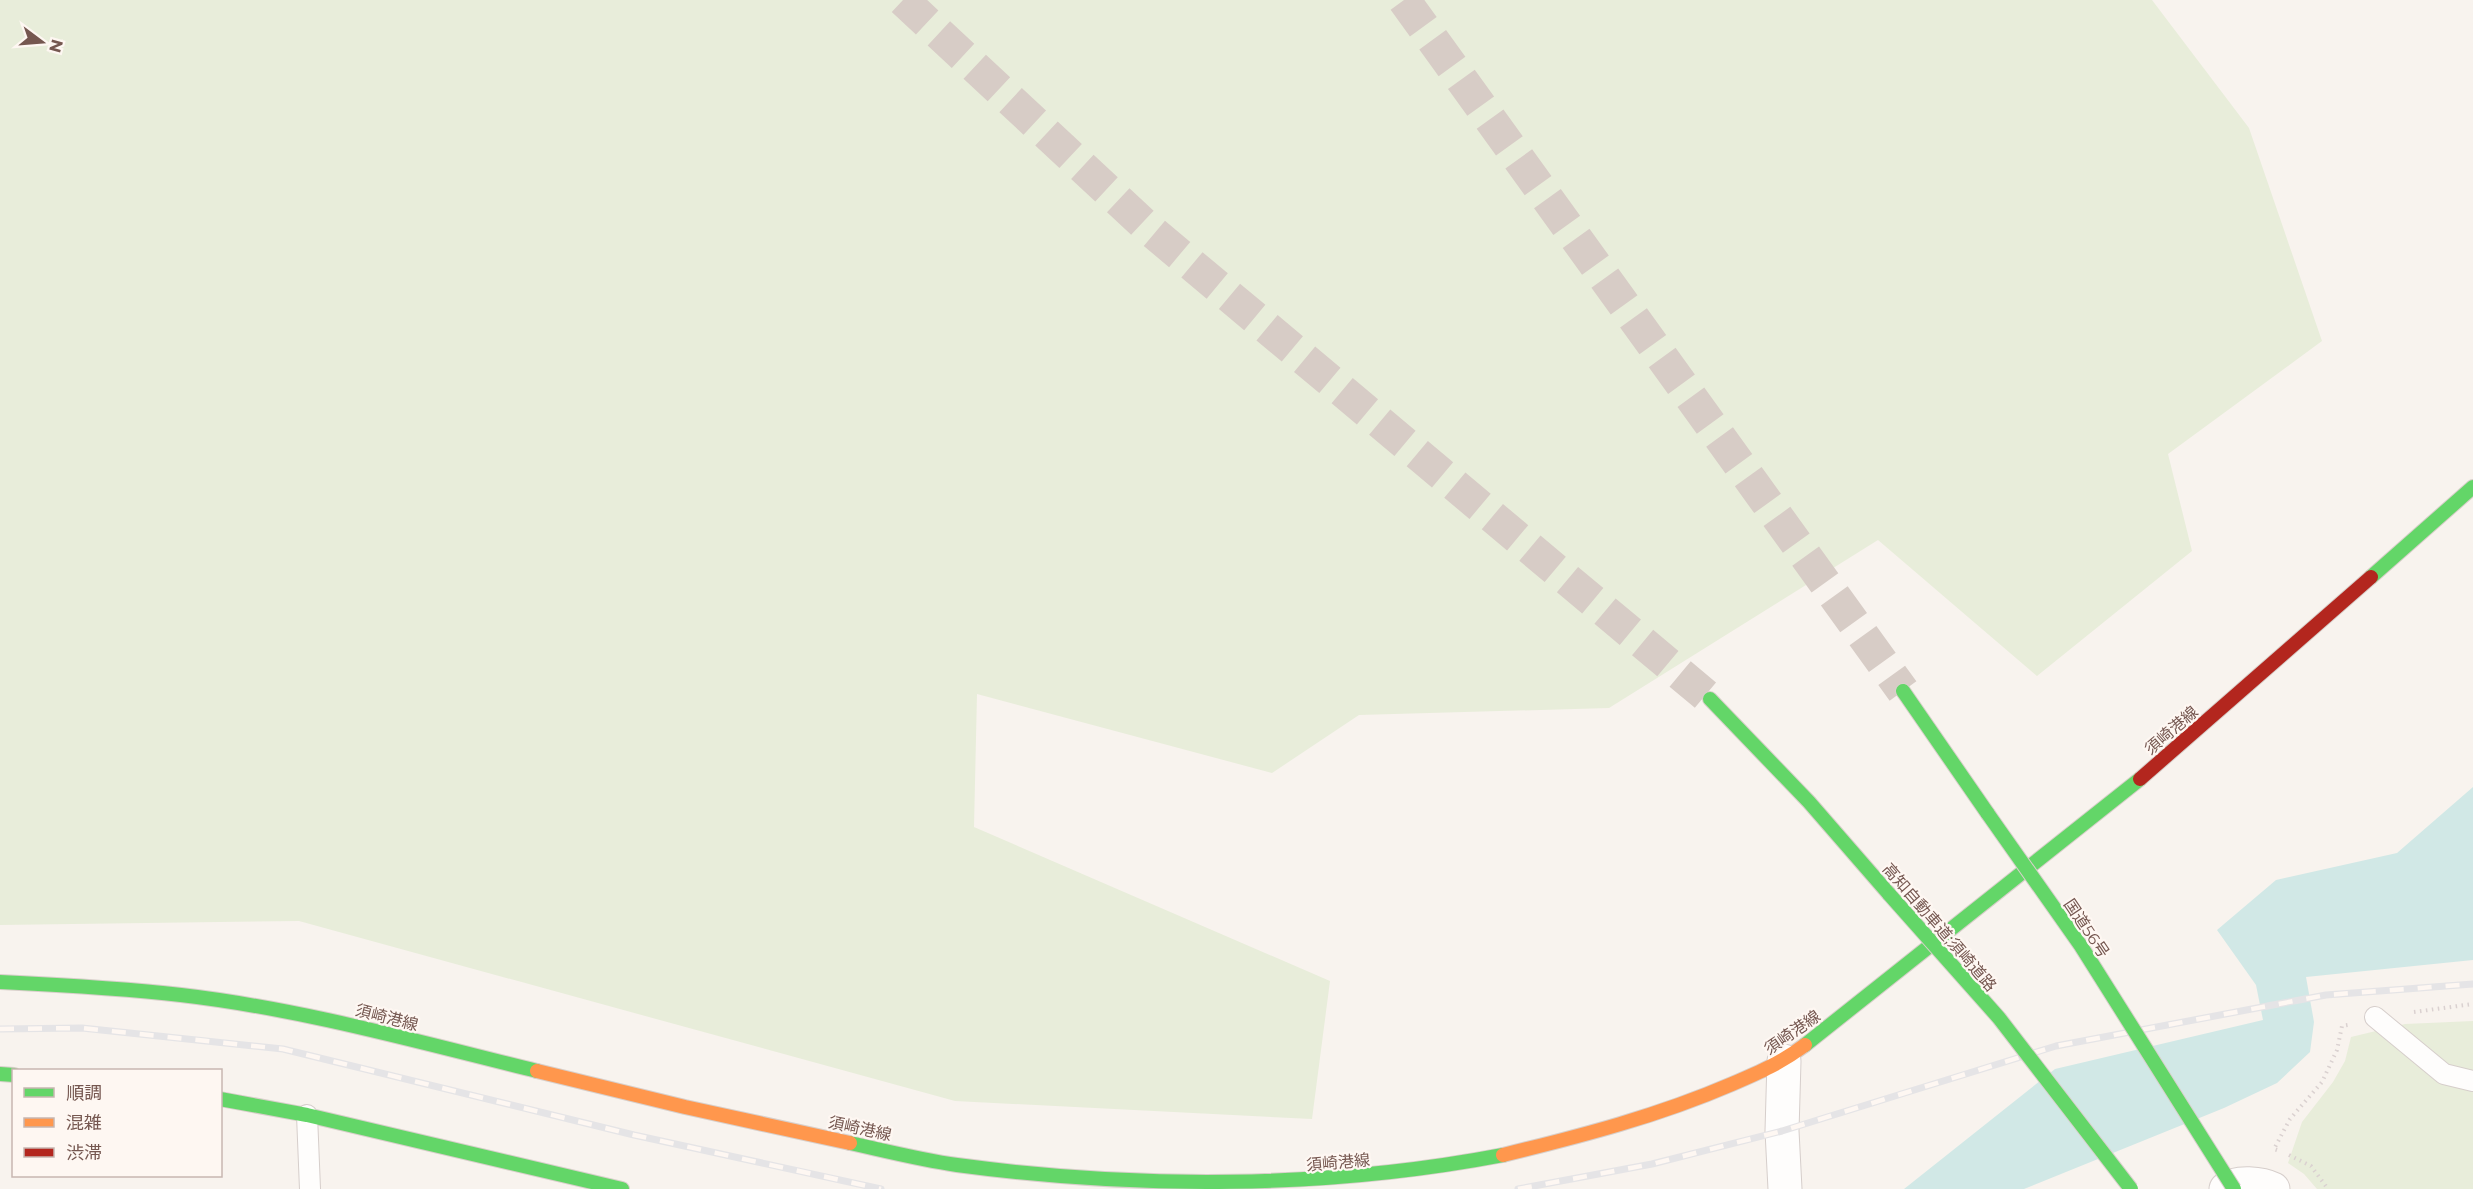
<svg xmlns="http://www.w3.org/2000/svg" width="2473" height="1189" font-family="Montserrat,'Noto Sans JP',sans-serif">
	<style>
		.green { fill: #e8edda }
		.water { fill: #d1e8e6 }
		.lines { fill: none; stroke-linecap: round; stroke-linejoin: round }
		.highway-tunnel { stroke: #d7ccc6; stroke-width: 33; stroke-dasharray: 33 16; stroke-linecap: butt }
		.lane-casing { stroke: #d6cecb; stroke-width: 22 }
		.street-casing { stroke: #d6cecb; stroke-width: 35 }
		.fast-casing { stroke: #d8cfca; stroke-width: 16 }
		.slow-casing { stroke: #d8cfca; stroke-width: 16 }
		.jam-casing { stroke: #d8cfca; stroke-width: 16 }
		.path { stroke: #dad1d0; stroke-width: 4; stroke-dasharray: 1.5 4.5; stroke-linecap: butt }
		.lane { stroke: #fefdfc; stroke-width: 20 }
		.street { stroke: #fefdfc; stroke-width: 33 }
		.fast { stroke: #63d668; stroke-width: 14 }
		.slow { stroke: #ff974d; stroke-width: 14 }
		.jam { stroke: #b3261e; stroke-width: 14 }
		.rail-casing { stroke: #e5e4e6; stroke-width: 7 }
		.rail { stroke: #fef7f2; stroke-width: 4.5; stroke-dasharray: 14; stroke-linecap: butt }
		.fast-bridge-casing { stroke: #d9d0cc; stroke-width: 16; stroke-linecap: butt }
		.fast-bridge { stroke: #63d668; stroke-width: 14 }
		.labels { text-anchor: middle; stroke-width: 4.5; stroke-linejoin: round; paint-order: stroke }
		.street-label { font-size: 16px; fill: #755750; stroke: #fef7f2 }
	</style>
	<rect width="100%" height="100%" fill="#f8f3ee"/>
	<path class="green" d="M 0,0 L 2152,0 L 2249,128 L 2322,341 L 2168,454 L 2192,551 L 2037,676 L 1878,540 L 1609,708 L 1359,715 L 1272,773 L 977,694 L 974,827 L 1330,981 L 1312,1119 L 955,1101 L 299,921 L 0,925 Z
		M 2473,1021 L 2473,1189 L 2317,1189 L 2304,1174 L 2288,1163 L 2302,1122 L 2333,1082 L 2345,1061 L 2351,1037 L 2405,1024 Z"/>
	<path class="water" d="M 2473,787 L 2473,960 L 2306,977 L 2314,1022 L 2310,1052 L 2277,1083 L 2224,1108 L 2024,1189 L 1904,1189 L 2055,1069 L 2263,1020 L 2256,985 L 2217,930 L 2276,880 L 2397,853 Z"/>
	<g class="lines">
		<path class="highway-tunnel" d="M 903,0 L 1148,228 L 1710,699
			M 1404,0 L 1903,691"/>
		<g class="lane-casing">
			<path id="lane" d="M 2375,1017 L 2444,1074 L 2473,1081
				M 307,1115 L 310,1189"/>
		</g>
		<g class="street-casing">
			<path id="street" d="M 1784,1061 L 1782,1131 L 1785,1189
				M 2226,1189 C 2237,1181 2261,1183 2273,1189"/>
		</g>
		<g class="fast-casing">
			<path id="fast" d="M 2371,577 L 2473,487
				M 1903,691 L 1988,814
				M 1710,699 L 1809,802 L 1889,894
				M 0,982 C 61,985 121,988 181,995 C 302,1009 419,1042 537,1071
				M 1805,1045 L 2140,779
				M 0,1074 L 14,1075
				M 220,1099 L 307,1115 L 622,1189
				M 850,1143 C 886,1151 921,1160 957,1165 C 1137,1189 1325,1189 1503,1155"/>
		</g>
		<g class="slow-casing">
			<path id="slow" d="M 537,1071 L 685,1107 L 850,1143
				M 1503,1155 C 1581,1136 1658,1116 1732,1084 C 1760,1072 1781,1063 1805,1045"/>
		</g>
		<g class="jam-casing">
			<path id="jam" d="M 2140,779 L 2371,577"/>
		</g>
		<path class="path" d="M 2414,1012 L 2473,1004
			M 2277,1150 L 2274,1149 L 2290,1119 L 2322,1082 L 2337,1050 L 2342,1026 L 2348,1025
			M 2289,1155 L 2311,1166 L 2328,1189"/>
		<use href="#lane" class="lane"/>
		<use href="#street" class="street"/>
		<use href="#fast" class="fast"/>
		<use href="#slow" class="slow"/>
		<use href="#jam" class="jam"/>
		<g class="rail-casing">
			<path id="rail" d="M 0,1029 L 82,1028 L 283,1049 L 634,1135 L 881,1189
				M 1518,1189 L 1652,1164 L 1782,1131 L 2056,1046 L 2326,995 L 2473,984"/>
		</g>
		<use href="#rail" class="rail"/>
		<g class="fast-bridge-casing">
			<path id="fast-bridge" d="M 1988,814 L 2081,946 L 2234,1189
				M 1889,894 L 1999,1018 L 2131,1189"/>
		</g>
		<use href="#fast-bridge" class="fast-bridge"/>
	</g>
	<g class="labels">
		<g class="street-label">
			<text transform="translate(2171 730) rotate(-41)" y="6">須崎港線</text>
			<text transform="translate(1940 927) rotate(49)" y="6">高知自動車道;須崎道路</text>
			<text transform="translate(2087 928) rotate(56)" y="6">国道56号</text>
			<text transform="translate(387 1017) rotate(14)" y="6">須崎港線</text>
			<text transform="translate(1792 1032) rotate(-35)" y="6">須崎港線</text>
			<text transform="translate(860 1128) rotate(12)" y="6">須崎港線</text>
			<text transform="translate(1338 1162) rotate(-5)" y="6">須崎港線</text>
		</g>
	</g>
	<rect x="12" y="1069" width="210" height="108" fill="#fef7f2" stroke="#c7b7b1" stroke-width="1.5"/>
	<rect x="24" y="1088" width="30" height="9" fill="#63d668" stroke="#c7b7b1" stroke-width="1.5"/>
	<text x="66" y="1099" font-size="18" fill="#755750">順調</text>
	<rect x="24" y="1118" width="30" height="9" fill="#ff974d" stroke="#c7b7b1" stroke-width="1.5"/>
	<text x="66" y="1129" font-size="18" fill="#755750">混雑</text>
	<rect x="24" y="1148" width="30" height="9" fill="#b3261e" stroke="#c7b7b1" stroke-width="1.5"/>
	<text x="66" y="1159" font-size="18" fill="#755750">渋滞</text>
	<g transform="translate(42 42) rotate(106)" stroke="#fef7f2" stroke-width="4.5" paint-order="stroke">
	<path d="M0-4.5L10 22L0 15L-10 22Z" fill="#755750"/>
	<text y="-9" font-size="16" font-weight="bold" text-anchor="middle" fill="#755750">N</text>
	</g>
</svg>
